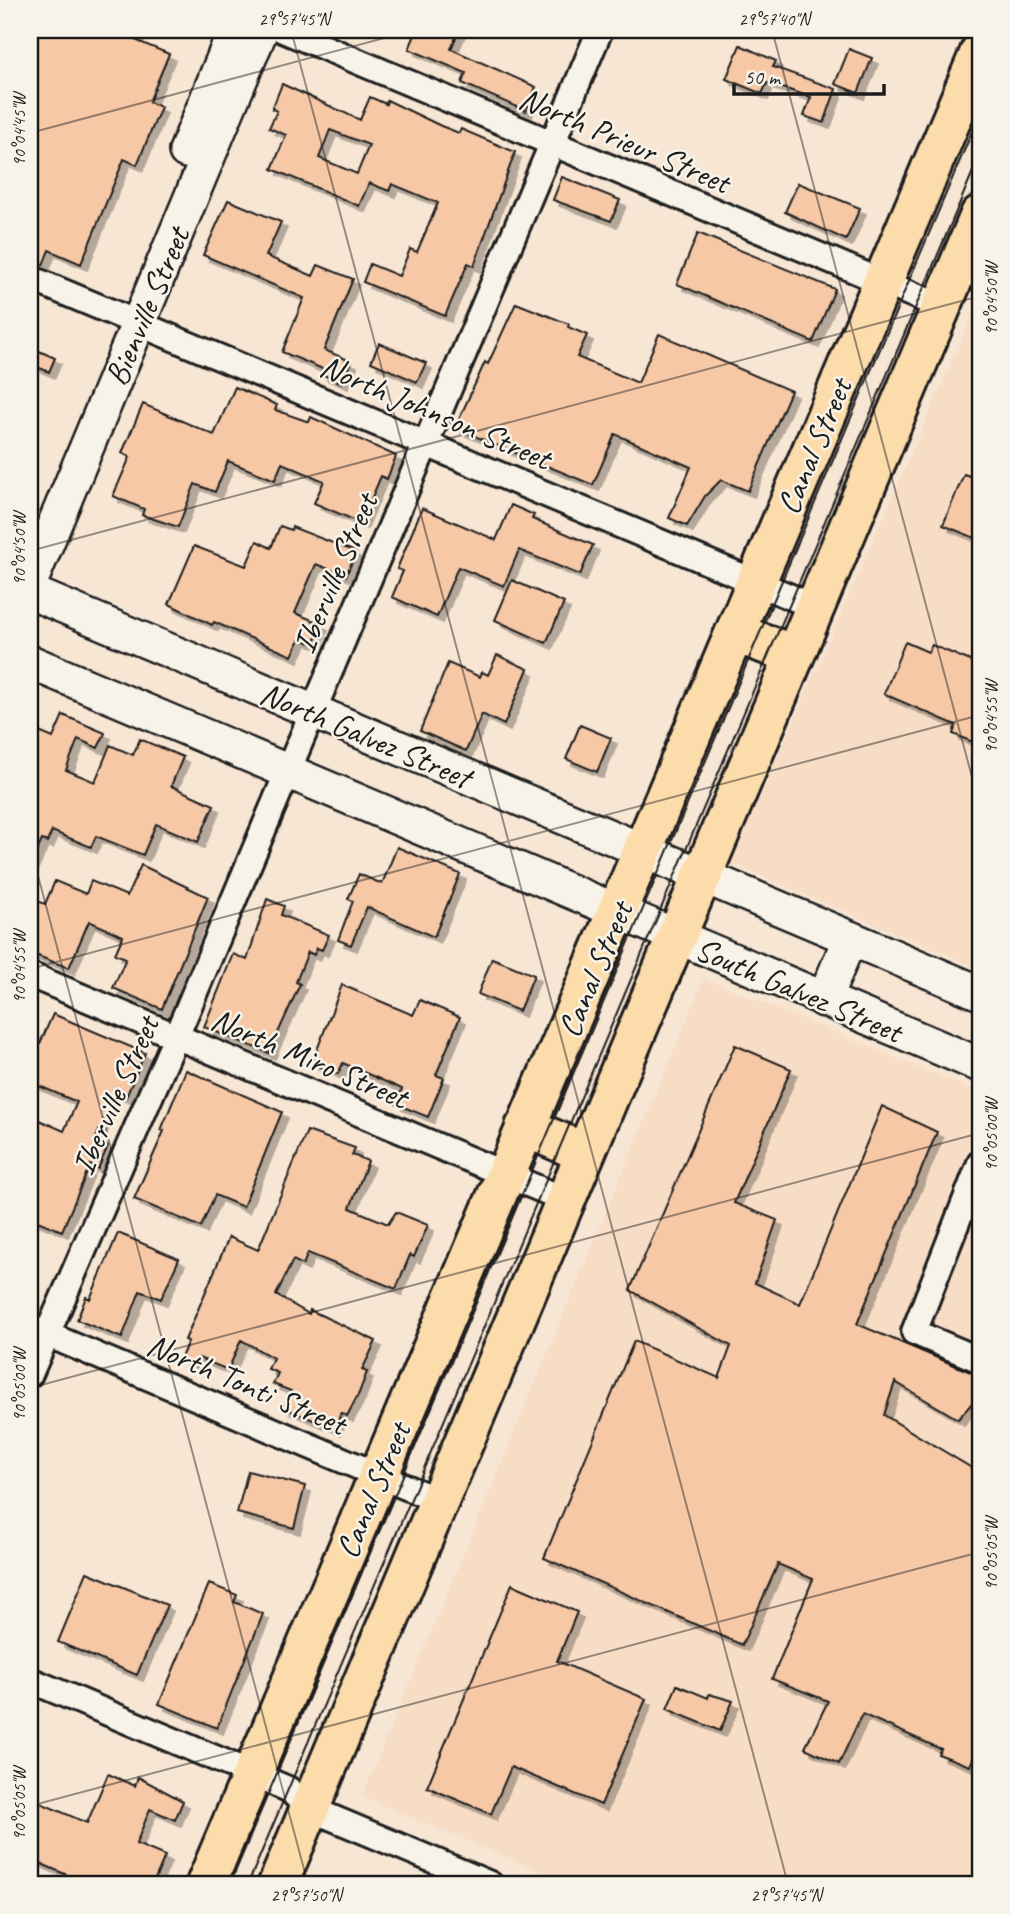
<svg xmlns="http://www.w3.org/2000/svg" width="1010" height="1914" font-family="Caveat,sans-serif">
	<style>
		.built { fill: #f7ddc6 }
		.building { fill: #f7c8a6; stroke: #1c1c1c; stroke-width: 2; fill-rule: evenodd; filter: url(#shadow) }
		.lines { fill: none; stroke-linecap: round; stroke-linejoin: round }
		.street-casing { stroke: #1c1c1c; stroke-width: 30 }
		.secondary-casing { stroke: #1c1c1c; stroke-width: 38 }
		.primary-casing { stroke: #1c1c1c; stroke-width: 44 }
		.street { stroke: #f7f3e8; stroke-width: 24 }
		.secondary { stroke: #f7f3e8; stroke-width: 33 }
		.primary { stroke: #fddcac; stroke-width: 38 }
		.tram { stroke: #1c1c1c; stroke-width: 2 }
		.ticks { fill: none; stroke: #1c1c1c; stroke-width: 2; stroke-opacity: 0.45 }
		.labels { text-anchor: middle; stroke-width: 5; stroke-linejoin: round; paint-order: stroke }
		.street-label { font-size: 33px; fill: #1c1c1c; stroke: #f7f3e8 }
		.neatline { fill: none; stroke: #1c1c1c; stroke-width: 2.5 }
		.ticks-label { font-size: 18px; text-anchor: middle; fill: #1c1c1c }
	</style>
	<defs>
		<filter id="shadow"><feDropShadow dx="6" dy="6" stdDeviation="0" flood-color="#0004"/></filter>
	</defs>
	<rect width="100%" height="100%" fill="#f7e6d4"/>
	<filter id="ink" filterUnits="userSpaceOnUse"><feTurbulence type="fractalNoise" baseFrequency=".0143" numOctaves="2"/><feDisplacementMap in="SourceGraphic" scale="14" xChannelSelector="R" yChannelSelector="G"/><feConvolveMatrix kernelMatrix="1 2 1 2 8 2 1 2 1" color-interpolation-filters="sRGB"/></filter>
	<g filter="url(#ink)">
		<path class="built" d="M 980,298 L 980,969 L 731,863 Z
			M 704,978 L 980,1093 L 980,1884 L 571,1884 L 362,1797 Z"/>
		<path class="building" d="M 30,30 L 140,30 L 135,40 L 169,54 L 149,102 L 161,107 L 137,165 L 124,159 L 81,264 L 49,250 L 43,265 L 30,259 Z
			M 417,30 L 459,30 L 451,49 L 536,87 L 526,111 L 462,83 L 466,73 L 409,49 Z
			M 740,45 L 776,61 L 773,67 L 836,89 L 824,123 L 804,116 L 811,97 L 767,83 L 762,94 L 726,79 Z
			M 849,49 L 872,58 L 858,93 L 835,84 Z
			M 282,84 L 360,120 L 370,97 L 386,104 L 387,100 L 441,126 L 459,133 L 461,129 L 515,152 L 474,266 L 468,263 L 445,316 L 363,282 L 370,264 L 399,276 L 410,249 L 417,252 L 438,203 L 392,184 L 389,191 L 369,183 L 359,206 L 272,169 L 286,135 L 269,128 L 277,111 L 272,109 ZM 330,130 L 369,145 L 357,174 L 319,158 Z
			M 562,177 L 620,200 L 611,221 L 553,200 Z
			M 798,183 L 860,208 L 846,240 L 785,212 Z
			M 228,200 L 281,222 L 266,256 L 313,276 L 318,265 L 353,279 L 324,350 L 351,361 L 342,383 L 321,374 L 323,369 L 282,352 L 304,298 L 203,255 Z
			M 698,233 L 835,289 L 813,342 L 677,284 Z
			M 516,303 L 569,324 L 568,327 L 587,335 L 577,357 L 638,383 L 659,334 L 791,391 L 748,491 L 721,480 L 705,496 L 687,526 L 669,518 L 691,467 L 615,434 L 593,485 L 455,428 L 485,362 L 488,364 Z
			M 379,343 L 426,363 L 417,382 L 371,362 Z
			M 30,347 L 55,358 L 49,372 L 30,364 Z
			M 235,387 L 277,405 L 275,410 L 309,422 L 311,417 L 396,456 L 387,479 L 381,476 L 361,523 L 314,503 L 324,481 L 282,463 L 275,480 L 228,461 L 215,492 L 195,484 L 178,527 L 142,515 L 144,509 L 113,496 L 130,457 L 122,453 L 143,404 L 214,435 Z
			M 964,474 L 980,480 L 980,540 L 943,525 Z
			M 511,505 L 534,515 L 532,519 L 593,545 L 580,575 L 519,550 L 504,586 L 458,567 L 437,617 L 392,597 L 403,571 L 397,569 L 422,508 L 496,540 Z
			M 280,526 L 291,530 L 292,527 L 356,552 L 346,576 L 316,564 L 295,613 L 322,624 L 314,644 L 300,639 L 292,656 L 214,622 L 212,625 L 169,604 L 194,546 L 246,566 L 257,541 L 271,548 Z
			M 512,580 L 564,603 L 546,643 L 495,620 Z
			M 905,642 L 928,652 L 932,645 L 980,665 L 980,745 L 953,734 L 956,725 L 884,694 Z
			M 497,655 L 528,669 L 504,725 L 482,714 L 466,751 L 420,731 L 448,663 L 480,677 L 482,672 L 488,675 Z
			M 63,715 L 105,733 L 98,748 L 78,739 L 66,770 L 95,782 L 110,745 L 133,755 L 140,739 L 183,757 L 171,786 L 214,805 L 198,842 L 156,824 L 143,855 L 96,836 L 91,847 L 52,831 L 47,842 L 42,840 L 30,867 L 30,728 L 53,738 Z
			M 580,725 L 611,738 L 597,772 L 566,759 Z
			M 397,847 L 460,874 L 434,937 L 367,907 L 351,945 L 338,940 L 353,901 L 348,899 L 359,874 L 382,884 Z
			M 141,865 L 208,897 L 162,1009 L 113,988 L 126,958 L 115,954 L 123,936 L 89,921 L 69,968 L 30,953 L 30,898 L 45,904 L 55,881 L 86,894 L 91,881 L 127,896 Z
			M 267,899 L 284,906 L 281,915 L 329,935 L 322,950 L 317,948 L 314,955 L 308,952 L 296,982 L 300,984 L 269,1053 L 204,1027 L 233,954 L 247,960 Z
			M 492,958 L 534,975 L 519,1011 L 478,994 Z
			M 342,985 L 413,1015 L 420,1000 L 460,1017 L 436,1075 L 444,1078 L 428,1117 L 396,1104 L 402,1089 L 343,1063 L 338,1074 L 312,1063 Z
			M 53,1014 L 145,1053 L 126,1097 L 116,1093 L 95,1140 L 108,1146 L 98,1169 L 90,1165 L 62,1231 L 30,1218 L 30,1116 L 64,1131 L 77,1102 L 30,1082 L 30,1045 L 38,1048 Z
			M 735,1045 L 791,1069 L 734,1203 L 777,1220 L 755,1283 L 800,1304 L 882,1106 L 937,1132 L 857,1324 L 980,1376 L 980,1405 L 973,1402 L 958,1419 L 895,1382 L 884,1415 L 980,1473 L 980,1741 L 970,1766 L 938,1754 L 941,1749 L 862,1714 L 839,1764 L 805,1748 L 828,1701 L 772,1679 L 813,1579 L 778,1564 L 742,1645 L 544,1558 L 634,1341 L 719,1378 L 731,1346 L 630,1290 Z
			M 186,1070 L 282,1112 L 243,1207 L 215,1195 L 201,1227 L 134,1199 L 164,1131 L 161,1130 Z
			M 307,1131 L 355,1148 L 352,1155 L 368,1161 L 350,1208 L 388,1224 L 396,1212 L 428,1225 L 414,1257 L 410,1255 L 396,1289 L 308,1253 L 303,1265 L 293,1260 L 276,1295 L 309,1314 L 310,1310 L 376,1341 L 362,1370 L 367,1372 L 359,1393 L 347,1416 L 341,1413 L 335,1429 L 284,1408 L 291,1391 L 273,1384 L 278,1373 L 268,1369 L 273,1358 L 241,1340 L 228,1370 L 199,1358 L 196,1366 L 180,1360 L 188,1341 L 185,1340 L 229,1237 L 258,1250 Z
			M 118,1233 L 179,1259 L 161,1299 L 140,1291 L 122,1338 L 77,1320 L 86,1297 L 90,1299 Z
			M 248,1471 L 305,1486 L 294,1528 L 237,1513 Z
			M 87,1572 L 167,1605 L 137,1675 L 58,1642 Z
			M 209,1584 L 237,1595 L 234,1602 L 263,1614 L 217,1728 L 159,1704 Z
			M 512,1584 L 577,1612 L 557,1661 L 646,1699 L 601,1805 L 511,1767 L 491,1814 L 427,1787 Z
			M 677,1685 L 708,1698 L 709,1694 L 733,1701 L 720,1731 L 667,1709 Z
			M 108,1774 L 135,1786 L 138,1777 L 183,1801 L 175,1820 L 150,1809 L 136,1844 L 165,1856 L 153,1884 L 88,1884 L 30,1859 L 30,1816 L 36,1801 L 87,1823 Z"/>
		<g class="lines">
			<g class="street-casing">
				<path id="street" d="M 283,30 L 942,307
					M 30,278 L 815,607
					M 30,975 L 566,1200
					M 980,1163 L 914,1332 L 980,1360
					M 30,1327 L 439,1501
					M 30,1374 L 176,1037 L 600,30
					M 30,1680 L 288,1789 L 311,1809 L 490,1884"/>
			</g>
			<g class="secondary-casing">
				<path id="secondary" d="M 186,151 L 235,30
					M 30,583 L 261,30
					M 30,592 L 980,993
					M 30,662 L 980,1065
					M 824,1000 L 850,938"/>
			</g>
			<g class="primary-casing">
				<path id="primary" d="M 735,633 L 795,655
					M 525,1127 L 585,1153
					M 206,1884 L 980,52
					M 278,1884 L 980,215"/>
			</g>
			<use href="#street" class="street"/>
			<use href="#secondary" class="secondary"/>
			<use href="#primary" class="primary"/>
			<path class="tram" d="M 230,1884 L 980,113
				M 248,1884 L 980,155"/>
		</g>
	</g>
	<path class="ticks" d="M 291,30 L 788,1884M 772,30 L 980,807M 30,133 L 414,30M 30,551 L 980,296M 30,846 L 308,1884M 30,969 L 980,715M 30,1388 L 980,1133M 30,1806 L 980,1552"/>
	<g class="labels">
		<g class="street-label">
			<text transform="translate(625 139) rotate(23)" y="12">North Prieur Street</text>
			<text transform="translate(146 306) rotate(-67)" y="12">Bienville Street</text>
			<text transform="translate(436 411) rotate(23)" y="12">North Johnson Street</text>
			<text transform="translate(813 446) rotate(-67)" y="12">Canal Street</text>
			<text transform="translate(334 573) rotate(-67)" y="12">Iberville Street</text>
			<text transform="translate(366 734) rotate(23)" y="12">North Galvez Street</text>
			<text transform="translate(594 969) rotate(-67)" y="12">Canal Street</text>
			<text transform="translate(799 989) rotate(23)" y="12">South Galvez Street</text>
			<text transform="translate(310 1057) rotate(23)" y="12">North Miro Street</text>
			<text transform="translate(114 1095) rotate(-66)" y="12">Iberville Street</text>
			<text transform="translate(247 1383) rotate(23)" y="12">North Tonti Street</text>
			<text transform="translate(372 1490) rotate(-67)" y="12">Canal Street</text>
		</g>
	</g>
	<rect width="1010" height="1914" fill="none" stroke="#f7f3e8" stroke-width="77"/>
	<path d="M734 84v10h150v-10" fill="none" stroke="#1c1c1c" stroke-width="3.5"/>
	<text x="744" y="84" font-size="21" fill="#1c1c1c" stroke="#f7f3e8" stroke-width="5" paint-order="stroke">50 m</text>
	<rect x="38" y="38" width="934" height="1838" class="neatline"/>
	<g class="ticks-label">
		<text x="294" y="25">29°57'45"N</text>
		<text x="774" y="25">29°57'40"N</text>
		<text transform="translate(19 130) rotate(-90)" y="6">90°04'45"W</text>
		<text transform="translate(991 299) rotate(-90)" y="6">90°04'50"W</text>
		<text transform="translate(19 549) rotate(-90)" y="6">90°04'50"W</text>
		<text transform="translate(991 717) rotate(-90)" y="6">90°04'55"W</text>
		<text transform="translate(19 967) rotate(-90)" y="6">90°04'55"W</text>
		<text transform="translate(991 1135) rotate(-90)" y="6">90°05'00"W</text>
		<text transform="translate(19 1385) rotate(-90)" y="6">90°05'00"W</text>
		<text transform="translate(991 1554) rotate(-90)" y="6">90°05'05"W</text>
		<text transform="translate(19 1804) rotate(-90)" y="6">90°05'05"W</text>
		<text x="306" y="1901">29°57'50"N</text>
		<text x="786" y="1901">29°57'45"N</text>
	</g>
</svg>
